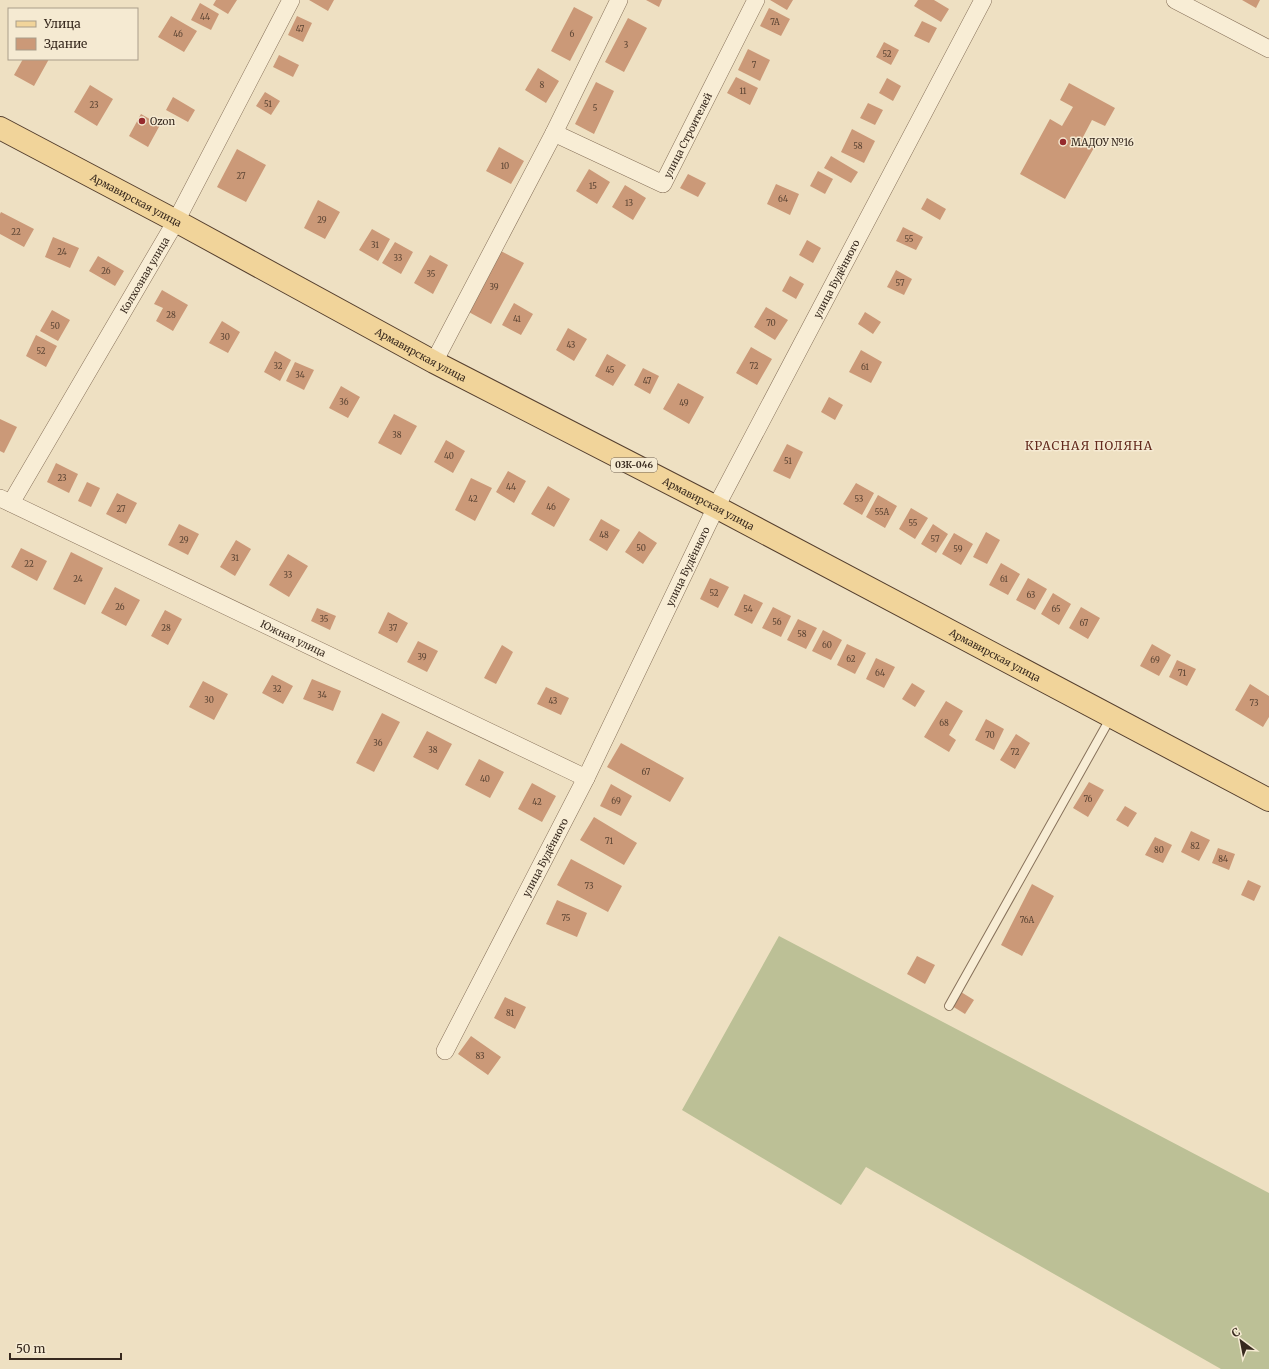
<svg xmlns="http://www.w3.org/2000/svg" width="1269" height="1369" font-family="Merriweather,serif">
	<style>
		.cemetery { fill: #bcc096 }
		.building { fill: #cb9978 }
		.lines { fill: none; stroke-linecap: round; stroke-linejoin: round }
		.service-casing { stroke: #87715a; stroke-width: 10 }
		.minor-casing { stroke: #87715a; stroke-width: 18 }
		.primary-casing { stroke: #553f2e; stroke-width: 24 }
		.service { stroke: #f8edd5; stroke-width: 8 }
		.minor { stroke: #f8edd5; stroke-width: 17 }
		.primary { stroke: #f1d49a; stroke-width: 22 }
		.poi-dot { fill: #962a2d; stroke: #f5ead2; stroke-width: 1.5 }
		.labels { text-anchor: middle; stroke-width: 3; stroke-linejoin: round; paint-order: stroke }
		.number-label { font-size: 8px; fill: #5c4534 }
		.shield { fill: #f5ead2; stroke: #706354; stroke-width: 1 }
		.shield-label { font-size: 9px; font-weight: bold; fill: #37291e }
		.poi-label { font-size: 10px; fill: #37291e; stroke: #f5ead2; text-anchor: start }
		.street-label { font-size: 10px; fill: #37291e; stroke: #f5ead2 }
		.quarter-label { font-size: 12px; letter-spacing: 1px; fill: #632a1d; stroke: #f5ead2 }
	</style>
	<rect width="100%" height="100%" fill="#eee0c2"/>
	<path class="cemetery" d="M 779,936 L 1269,1193 L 1269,1369 L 1221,1369 L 866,1167 L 841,1205 L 682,1110 Z"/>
	<path class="building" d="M 216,0 L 237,0 L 228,14 L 213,5 Z
		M 309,0 L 334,0 L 328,11 Z
		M 646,0 L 662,0 L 659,7 Z
		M 770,0 L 793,0 L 787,10 Z
		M 918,0 L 934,0 L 949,9 L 941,22 L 914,6 Z
		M 1242,0 L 1260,0 L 1256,8 Z
		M 200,3 L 219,14 L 211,30 L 191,20 Z
		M 574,7 L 593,17 L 570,61 L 551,51 Z
		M 769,8 L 790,19 L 781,36 L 760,26 Z
		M 171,16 L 197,31 L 184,52 L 158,37 Z
		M 297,16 L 312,23 L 303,42 L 288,35 Z
		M 628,18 L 647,28 L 624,72 L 605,62 Z
		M 922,21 L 937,28 L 929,43 L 914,36 Z
		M 884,42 L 899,50 L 891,65 L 876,57 Z
		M 748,49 L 770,60 L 760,81 L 738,70 Z
		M 279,55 L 299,65 L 293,77 L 273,67 Z
		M 23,59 L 49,59 L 34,86 L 14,75 Z
		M 538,68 L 559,81 L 546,103 L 525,90 Z
		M 736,77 L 758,88 L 750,105 L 727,93 Z
		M 887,78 L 901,86 L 893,101 L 879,93 Z
		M 596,82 L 614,91 L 594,134 L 575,124 Z
		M 1069,83 L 1115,108 L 1105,126 L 1092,120 L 1082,139 L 1095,146 L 1065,199 L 1020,174 L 1050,119 L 1062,126 L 1073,107 L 1060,100 Z
		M 90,85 L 113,99 L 97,126 L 74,112 Z
		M 265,92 L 280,101 L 271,115 L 256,106 Z
		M 173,97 L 195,110 L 188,122 L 166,110 Z
		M 868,103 L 883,110 L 875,125 L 860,118 Z
		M 141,114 L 160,125 L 148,147 L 129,136 Z
		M 852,129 L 875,141 L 864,163 L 841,152 Z
		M 499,147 L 524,161 L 511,184 L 486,171 Z
		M 237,149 L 266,165 L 246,202 L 217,187 Z
		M 831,156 L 858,172 L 851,183 L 824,168 Z
		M 589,169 L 610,182 L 597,204 L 576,191 Z
		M 818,171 L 833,179 L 825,194 L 810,186 Z
		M 688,174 L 706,183 L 698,197 L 680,188 Z
		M 776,184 L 799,194 L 790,215 L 767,204 Z
		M 625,185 L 646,198 L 633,220 L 612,207 Z
		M 927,198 L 946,209 L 940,220 L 921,209 Z
		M 318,200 L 340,212 L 325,239 L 304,228 Z
		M 1,212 L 34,229 L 24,247 L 0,234 L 0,214 Z
		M 903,227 L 923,237 L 916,250 L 896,241 Z
		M 372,229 L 390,239 L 378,261 L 359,250 Z
		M 53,237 L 79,248 L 70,268 L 45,257 Z
		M 807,240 L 821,248 L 813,263 L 799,255 Z
		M 395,242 L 413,252 L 401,274 L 382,263 Z
		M 497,249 L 524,263 L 491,324 L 465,310 Z
		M 430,255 L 448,265 L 433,294 L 414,283 Z
		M 98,256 L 124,271 L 115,286 L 89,271 Z
		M 896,270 L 912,279 L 904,295 L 887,287 Z
		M 790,276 L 804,284 L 796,299 L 782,291 Z
		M 162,290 L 188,305 L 173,331 L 156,321 L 163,308 L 154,304 Z
		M 514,303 L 533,314 L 521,335 L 502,325 Z
		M 766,307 L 788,320 L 775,340 L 754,327 Z
		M 52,310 L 70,320 L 58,341 L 40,331 Z
		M 865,312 L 881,322 L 873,334 L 858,324 Z
		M 222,321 L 240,332 L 228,353 L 209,343 Z
		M 568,328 L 587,339 L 574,361 L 556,350 Z
		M 36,335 L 57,346 L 46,367 L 26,356 Z
		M 751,347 L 772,359 L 757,385 L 736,373 Z
		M 861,350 L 882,362 L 871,383 L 849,372 Z
		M 275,351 L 291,360 L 280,381 L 264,372 Z
		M 607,354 L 626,365 L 613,386 L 595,376 Z
		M 295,362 L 314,370 L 304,390 L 286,381 Z
		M 643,368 L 659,376 L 650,394 L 634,385 Z
		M 678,383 L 704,397 L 689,424 L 663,409 Z
		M 341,386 L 360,397 L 348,418 L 329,408 Z
		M 829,397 L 843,405 L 835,420 L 821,412 Z
		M 394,414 L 417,426 L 401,455 L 378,443 Z
		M 0,419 L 17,427 L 4,453 L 0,451 Z
		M 446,440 L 465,451 L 453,473 L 434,462 Z
		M 787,444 L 803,452 L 790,479 L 773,471 Z
		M 56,463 L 78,474 L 69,493 L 47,482 Z
		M 508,471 L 526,481 L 514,503 L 496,492 Z
		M 471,478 L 492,488 L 475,521 L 455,510 Z
		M 87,482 L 100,488 L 91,507 L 78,501 Z
		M 856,483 L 874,493 L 862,515 L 843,504 Z
		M 548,486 L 570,499 L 554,527 L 531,514 Z
		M 117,493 L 137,503 L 126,524 L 106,514 Z
		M 878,495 L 897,506 L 885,528 L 866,517 Z
		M 911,508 L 928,518 L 915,539 L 899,529 Z
		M 601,519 L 620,530 L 607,551 L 589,540 Z
		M 179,524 L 199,534 L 188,555 L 168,545 Z
		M 933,524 L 948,534 L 936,553 L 921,544 Z
		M 639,531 L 657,543 L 643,564 L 625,552 Z
		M 986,532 L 1000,540 L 987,564 L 973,557 Z
		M 954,533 L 973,544 L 961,565 L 942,554 Z
		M 236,540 L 251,549 L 235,576 L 220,567 Z
		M 21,548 L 47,561 L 37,581 L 11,567 Z
		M 71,552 L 103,568 L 85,605 L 53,589 Z
		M 288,554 L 308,566 L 289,597 L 269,585 Z
		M 1001,563 L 1020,574 L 1008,595 L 989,585 Z
		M 710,578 L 729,587 L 718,608 L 700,599 Z
		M 1028,578 L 1047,589 L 1035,610 L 1016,600 Z
		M 115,587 L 140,600 L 126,626 L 101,613 Z
		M 1053,593 L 1071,604 L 1059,625 L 1041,614 Z
		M 744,594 L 763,603 L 752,624 L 734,615 Z
		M 773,607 L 791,616 L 781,637 L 762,628 Z
		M 1081,607 L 1100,618 L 1088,639 L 1069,628 Z
		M 317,608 L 336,616 L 330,630 L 311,621 Z
		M 165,610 L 182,619 L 168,645 L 151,636 Z
		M 388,612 L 408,623 L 397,643 L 378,633 Z
		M 798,619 L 817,628 L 806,649 L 787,640 Z
		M 823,630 L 842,640 L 831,660 L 812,651 Z
		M 418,641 L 438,651 L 427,672 L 407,662 Z
		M 847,644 L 866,653 L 855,674 L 837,665 Z
		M 1152,644 L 1171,655 L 1159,676 L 1140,666 Z
		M 502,645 L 513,652 L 496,684 L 484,678 Z
		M 876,658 L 895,667 L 884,688 L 866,679 Z
		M 1177,660 L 1196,669 L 1187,686 L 1169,677 Z
		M 272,675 L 293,686 L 283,704 L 262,693 Z
		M 312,679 L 341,691 L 333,711 L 303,699 Z
		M 203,681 L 228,694 L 214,720 L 189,707 Z
		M 912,683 L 925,691 L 915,707 L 902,699 Z
		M 1250,684 L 1269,696 L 1269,717 L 1263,727 L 1235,710 Z
		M 546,687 L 569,698 L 561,715 L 537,704 Z
		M 946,701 L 963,711 L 949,735 L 956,740 L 949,752 L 924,737 Z
		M 382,713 L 400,722 L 374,772 L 356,763 Z
		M 986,719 L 1004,729 L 994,750 L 975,740 Z
		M 427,731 L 452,744 L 438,770 L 413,757 Z
		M 1016,734 L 1030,743 L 1015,769 L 1000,760 Z
		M 621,743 L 684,778 L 670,802 L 607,767 Z
		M 479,759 L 504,772 L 490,798 L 465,785 Z
		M 1089,782 L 1104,790 L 1088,817 L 1073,808 Z
		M 532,783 L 556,796 L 542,822 L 518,809 Z
		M 611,784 L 632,796 L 621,816 L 600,806 Z
		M 1125,806 L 1137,813 L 1128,827 L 1116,820 Z
		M 594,817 L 637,843 L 624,865 L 580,840 Z
		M 1191,831 L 1210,840 L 1199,861 L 1181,852 Z
		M 1155,837 L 1172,845 L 1163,863 L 1145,855 Z
		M 1218,848 L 1235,854 L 1229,870 L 1212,863 Z
		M 571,859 L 622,886 L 608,912 L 557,885 Z
		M 1248,880 L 1261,886 L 1254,901 L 1241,895 Z
		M 1032,884 L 1054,896 L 1022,956 L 1001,945 Z
		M 557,900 L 587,913 L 577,937 L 546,924 Z
		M 917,956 L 935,965 L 925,984 L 907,974 Z
		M 961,992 L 974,1000 L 965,1014 L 952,1006 Z
		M 505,997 L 526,1007 L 515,1029 L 494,1018 Z
		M 471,1036 L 501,1057 L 488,1075 L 458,1054 Z"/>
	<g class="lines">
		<g class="service-casing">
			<path id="service" d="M 949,1006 L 1111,717"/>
		</g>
		<g class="minor-casing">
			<g id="minor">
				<path d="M 1175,0 L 1269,49"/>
				<path id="s1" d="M 554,133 L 663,184 L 756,0"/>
				<path d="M 434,362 L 554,133 L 619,0"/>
				<path id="s2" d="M 0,498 L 586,778"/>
				<path id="s3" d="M 11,503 L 176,221 L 291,0"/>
				<path id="s4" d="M 445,1051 L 586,778 L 716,507 L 983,0"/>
			</g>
		</g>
		<g class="primary-casing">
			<g id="primary">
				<path id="s5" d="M 0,128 L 176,221 L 434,362 L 716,507 L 1269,800"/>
			</g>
		</g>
		<use href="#service" class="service"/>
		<use href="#minor" class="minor"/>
		<use href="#primary" class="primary"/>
	</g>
	<g class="poi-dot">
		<circle cx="142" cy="121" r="4"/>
		<circle cx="1063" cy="142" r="4"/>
	</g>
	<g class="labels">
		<g class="number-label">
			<text x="205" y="20">44</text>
			<text x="775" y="25">7А</text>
			<text x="300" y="32">47</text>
			<text x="178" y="37">46</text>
			<text x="572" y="37">6</text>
			<text x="626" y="48">3</text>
			<text x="887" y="57">52</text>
			<text x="754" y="68">7</text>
			<text x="542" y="88">8</text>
			<text x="743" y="94">11</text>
			<text x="268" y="107">51</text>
			<text x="94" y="108">23</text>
			<text x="595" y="111">5</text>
			<text x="858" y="149">58</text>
			<text x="505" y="169">10</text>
			<text x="241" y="179">27</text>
			<text x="593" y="189">15</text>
			<text x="783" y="202">64</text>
			<text x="629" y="206">13</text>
			<text x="322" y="223">29</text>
			<text x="16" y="235">22</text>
			<text x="909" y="242">55</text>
			<text x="375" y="248">31</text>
			<text x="62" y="255">24</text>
			<text x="398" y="261">33</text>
			<text x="106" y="274">26</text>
			<text x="431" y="277">35</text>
			<text x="900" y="286">57</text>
			<text x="494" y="290">39</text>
			<text x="171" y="318">28</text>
			<text x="517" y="322">41</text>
			<text x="771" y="326">70</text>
			<text x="55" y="329">50</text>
			<text x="225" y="340">30</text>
			<text x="571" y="348">43</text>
			<text x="41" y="354">52</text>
			<text x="278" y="369">32</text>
			<text x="754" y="369">72</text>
			<text x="865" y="370">61</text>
			<text x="610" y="373">45</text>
			<text x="300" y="378">34</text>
			<text x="647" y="384">47</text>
			<text x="344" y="405">36</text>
			<text x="684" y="406">49</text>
			<text x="397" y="438">38</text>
			<text x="449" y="459">40</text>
			<text x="788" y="464">51</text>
			<text x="62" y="481">23</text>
			<text x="511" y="490">44</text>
			<text x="473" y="502">42</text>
			<text x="859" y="502">53</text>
			<text x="551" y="510">46</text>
			<text x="121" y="512">27</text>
			<text x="882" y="515">55А</text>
			<text x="913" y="526">55</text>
			<text x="604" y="538">48</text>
			<text x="935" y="542">57</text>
			<text x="184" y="543">29</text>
			<text x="641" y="551">50</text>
			<text x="958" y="552">59</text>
			<text x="235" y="561">31</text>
			<text x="29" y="567">22</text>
			<text x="288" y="578">33</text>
			<text x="78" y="582">24</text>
			<text x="1004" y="582">61</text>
			<text x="714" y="596">52</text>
			<text x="1031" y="598">63</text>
			<text x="120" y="610">26</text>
			<text x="748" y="612">54</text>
			<text x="1056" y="612">65</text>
			<text x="324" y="622">35</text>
			<text x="777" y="625">56</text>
			<text x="1084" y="626">67</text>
			<text x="166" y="631">28</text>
			<text x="393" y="631">37</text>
			<text x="802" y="637">58</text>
			<text x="827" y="648">60</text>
			<text x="422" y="660">39</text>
			<text x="851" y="662">62</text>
			<text x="1155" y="663">69</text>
			<text x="880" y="676">64</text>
			<text x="1182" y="676">71</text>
			<text x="277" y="692">32</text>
			<text x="322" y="698">34</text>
			<text x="209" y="703">30</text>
			<text x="553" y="704">43</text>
			<text x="1254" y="706">73</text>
			<text x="944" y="726">68</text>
			<text x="990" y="738">70</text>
			<text x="378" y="746">36</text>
			<text x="433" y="753">38</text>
			<text x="1015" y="755">72</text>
			<text x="646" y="775">67</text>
			<text x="485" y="782">40</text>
			<text x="1088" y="802">76</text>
			<text x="616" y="804">69</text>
			<text x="537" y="805">42</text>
			<text x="609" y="844">71</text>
			<text x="1195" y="849">82</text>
			<text x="1159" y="853">80</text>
			<text x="1223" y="862">84</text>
			<text x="589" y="889">73</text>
			<text x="566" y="921">75</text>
			<text x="1027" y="923">76А</text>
			<text x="510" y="1016">81</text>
			<text x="480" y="1059">83</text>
		</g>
		<rect class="shield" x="611" y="458" width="46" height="14" rx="3"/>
		<g class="shield-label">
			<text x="634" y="468">03К-046</text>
		</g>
		<g class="poi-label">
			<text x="150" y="125">Ozon</text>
			<text x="1071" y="146">МАДОУ №16</text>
		</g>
		<g class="street-label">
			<text dy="4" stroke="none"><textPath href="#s1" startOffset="175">улица Строителей</textPath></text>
			<text dy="4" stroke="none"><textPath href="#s5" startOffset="154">Армавирская улица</textPath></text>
			<text dy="4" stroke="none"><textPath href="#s3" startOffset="264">Колхозная улица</textPath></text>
			<text dy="4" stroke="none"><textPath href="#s4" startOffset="866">улица Будённого</textPath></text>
			<text dy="4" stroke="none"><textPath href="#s5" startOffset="478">Армавирская улица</textPath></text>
			<text dy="4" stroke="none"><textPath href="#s5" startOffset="802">Армавирская улица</textPath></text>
			<text dy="4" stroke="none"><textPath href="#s4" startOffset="542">улица Будённого</textPath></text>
			<text dy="4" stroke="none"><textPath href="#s2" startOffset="325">Южная улица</textPath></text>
			<text dy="4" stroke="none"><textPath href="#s5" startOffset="1126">Армавирская улица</textPath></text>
			<text dy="4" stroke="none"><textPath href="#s4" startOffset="218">улица Будённого</textPath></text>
		</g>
		<g class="quarter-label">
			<text x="1089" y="450">КРАСНАЯ ПОЛЯНА</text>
		</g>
	</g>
	<rect x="8" y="8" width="130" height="52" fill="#f5ead2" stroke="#a99d8a"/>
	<rect x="16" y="21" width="20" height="6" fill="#f1d49a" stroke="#a99d8a"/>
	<text x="44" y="28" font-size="12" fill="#37291e">Улица</text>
	<rect x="16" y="38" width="20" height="12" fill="#cb9978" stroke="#a99d8a"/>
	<text x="44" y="48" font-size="12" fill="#37291e">Здание</text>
	<g transform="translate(1241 1341) rotate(328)" stroke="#f5ead2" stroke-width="3" paint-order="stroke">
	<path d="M0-3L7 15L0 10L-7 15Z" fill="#37291e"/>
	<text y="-6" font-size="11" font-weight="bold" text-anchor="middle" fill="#37291e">С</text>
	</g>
	<path d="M10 1353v6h111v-6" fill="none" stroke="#37291e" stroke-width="2"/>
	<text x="16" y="1353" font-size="12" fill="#37291e" stroke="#f5ead2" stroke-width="3" paint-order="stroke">50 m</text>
</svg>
